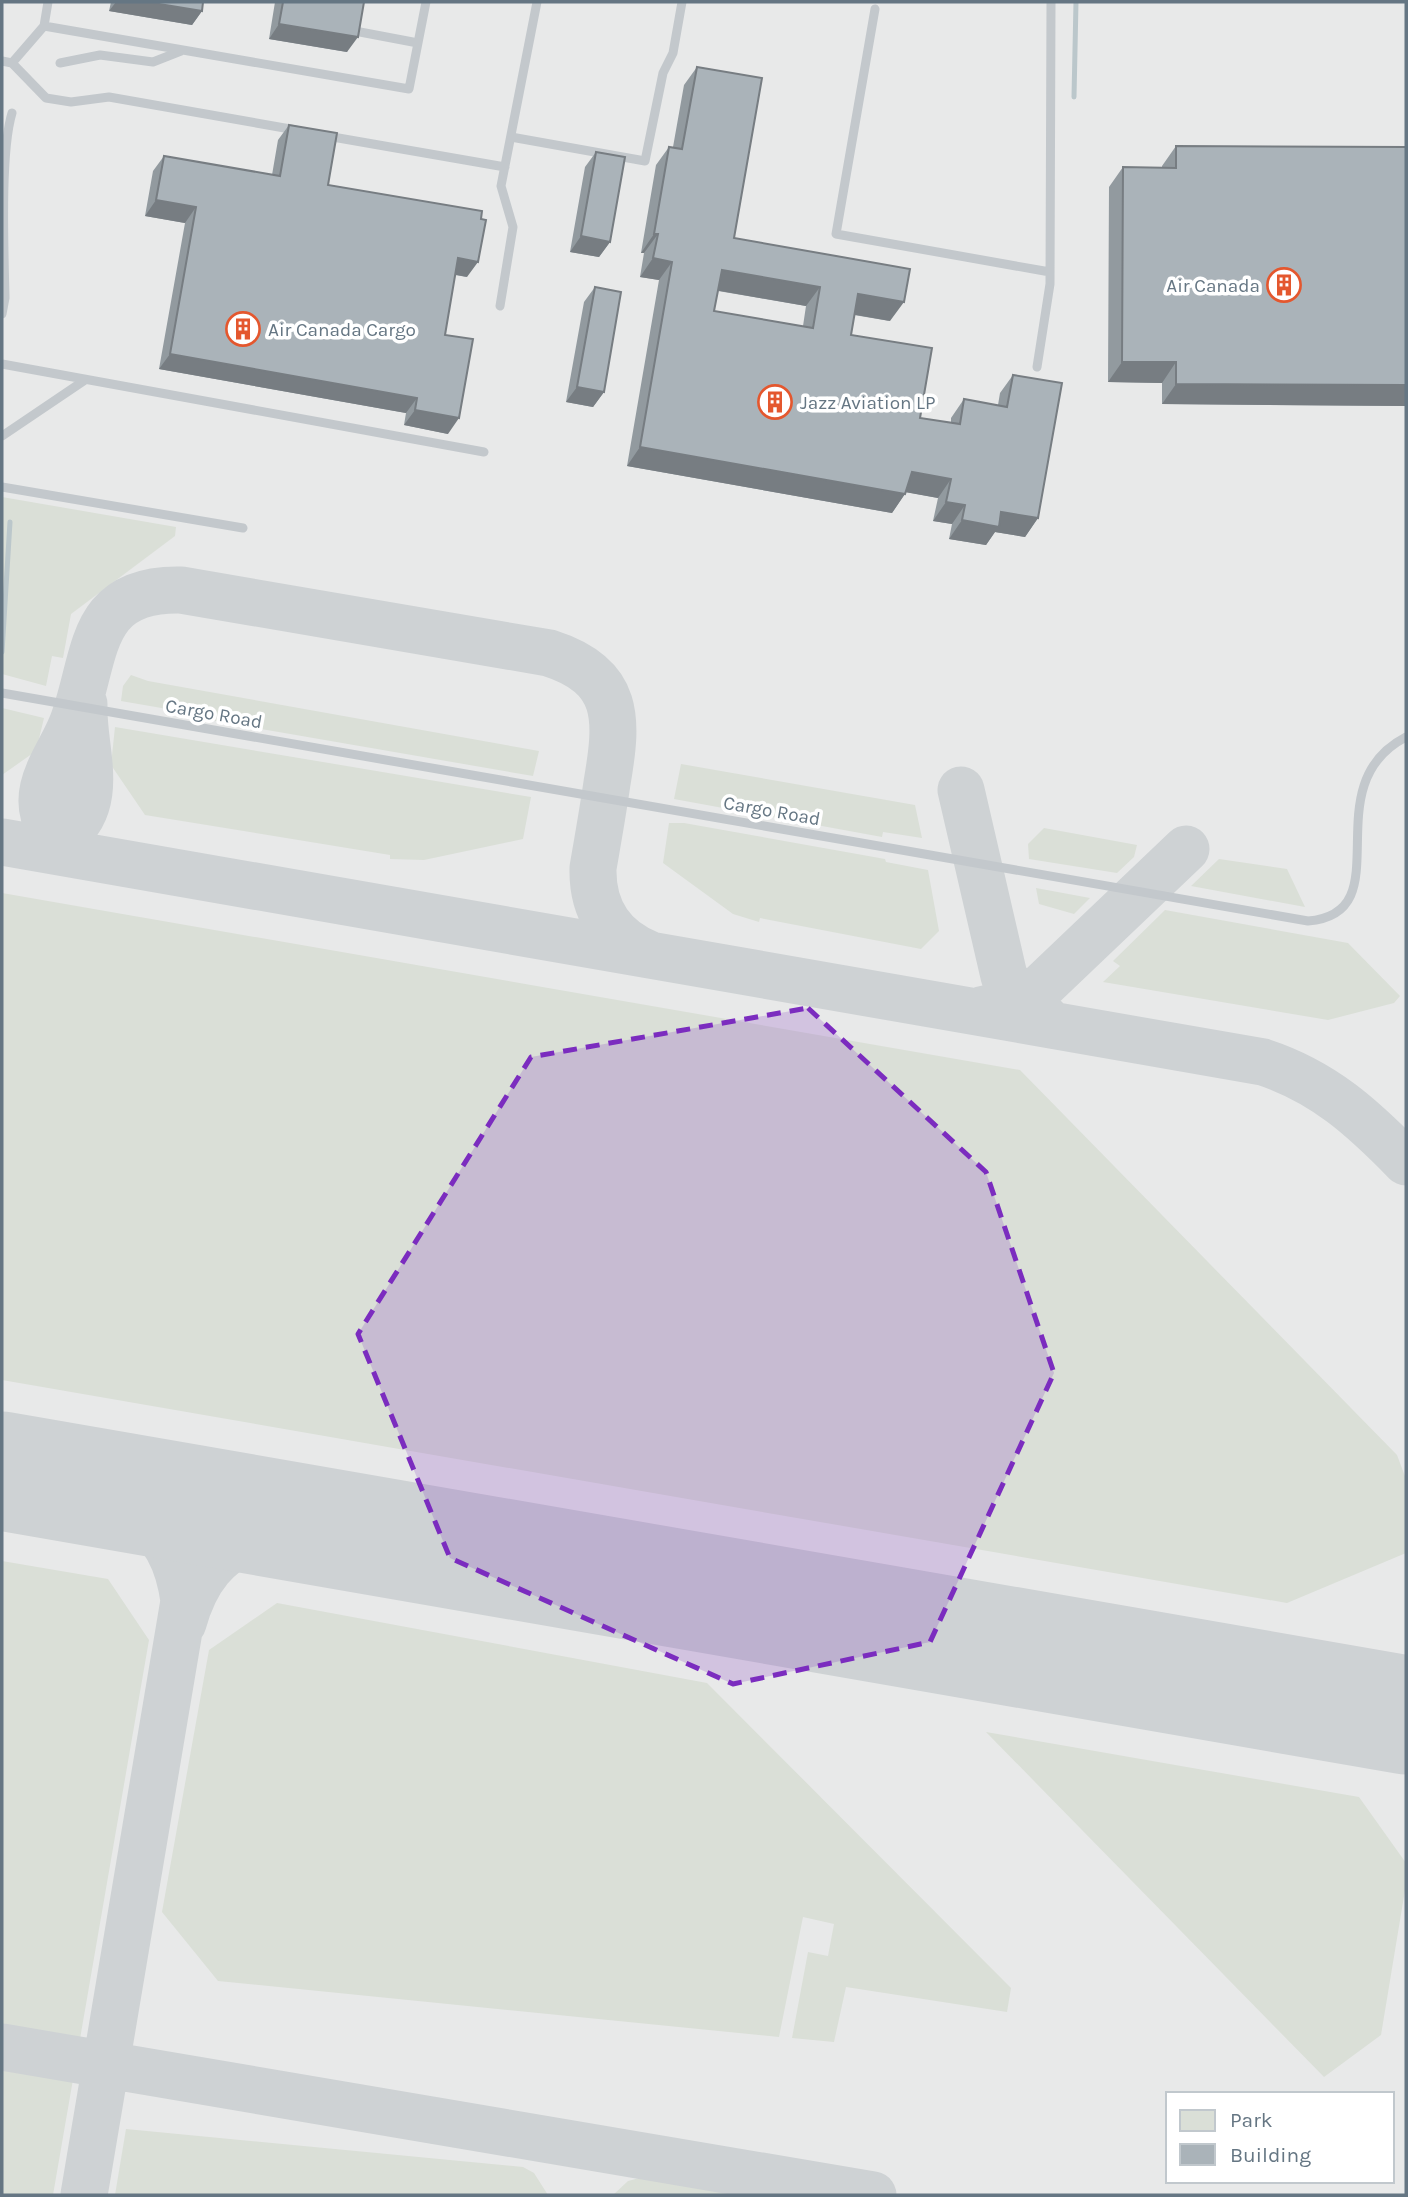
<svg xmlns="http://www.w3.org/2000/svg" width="1408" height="2197" font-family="Karla,sans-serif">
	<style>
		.built { fill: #e8e9e9; fill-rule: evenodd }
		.green { fill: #dadfd7 }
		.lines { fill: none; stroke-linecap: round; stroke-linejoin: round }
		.stream { stroke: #bbc7cb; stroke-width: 5 }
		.taxiway { stroke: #ced2d4; stroke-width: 47 }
		.runway { stroke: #ced2d4; stroke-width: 119 }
		.service { stroke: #c3c8cc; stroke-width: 9 }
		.wall { fill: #929a9f; fill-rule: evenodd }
		.shaded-wall { fill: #777d82 }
		.building { fill: #aab3b9; stroke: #777d82; stroke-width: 2; fill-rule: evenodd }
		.marked { fill: #7b2cbf; fill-opacity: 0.2; stroke: #7b2cbf; stroke-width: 5; stroke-dasharray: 14 9; stroke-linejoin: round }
		.labels { text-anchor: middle; stroke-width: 7; stroke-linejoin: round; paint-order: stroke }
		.poi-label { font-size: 19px; fill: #657683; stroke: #fff; text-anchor: start }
		.street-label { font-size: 19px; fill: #657683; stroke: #fff }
	</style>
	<rect width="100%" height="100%" fill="#fafaf8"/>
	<path class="built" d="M 2,2 L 1406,2 L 1406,2195 L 2,2195 ZM 1168,2094 L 1392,2094 L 1392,2181 L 1168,2181 Z"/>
	<path class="green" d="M 2,497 L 176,527 L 175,536 L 71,614 L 63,658 L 52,656 L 46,686 L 2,674 Z
		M 131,675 L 148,681 L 539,751 L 533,776 L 175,714 L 173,710 L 121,701 L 123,686 Z
		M 2,708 L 44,718 L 36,751 L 2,775 Z
		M 115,727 L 531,797 L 523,839 L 424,860 L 390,859 L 390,855 L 145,815 L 111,765 Z
		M 681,764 L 915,805 L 922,838 L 883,832 L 882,837 L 674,799 Z
		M 669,823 L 684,823 L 885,859 L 886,862 L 928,870 L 939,931 L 921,949 L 760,918 L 759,922 L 733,914 L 663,863 Z
		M 1044,828 L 1137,845 L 1134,857 L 1117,873 L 1029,859 L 1028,844 Z
		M 1219,859 L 1287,869 L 1305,907 L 1191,886 Z
		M 1036,888 L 1090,898 L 1074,914 L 1039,904 Z
		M 2,893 L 1020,1070 L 1397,1455 L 1406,1479 L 1406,1553 L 1287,1603 L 2,1380 Z
		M 1165,910 L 1348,943 L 1400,996 L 1394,1003 L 1328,1020 L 1103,982 L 1120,966 L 1113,961 Z
		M 2,1561 L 108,1579 L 149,1640 L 53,2195 L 2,2195 Z
		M 277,1603 L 707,1683 L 1011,1988 L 1007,2012 L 846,1987 L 834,2042 L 792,2038 L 808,1952 L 828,1956 L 834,1924 L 803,1917 L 779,2037 L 218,1981 L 162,1912 L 209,1650 Z
		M 986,1732 L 1359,1797 L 1406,1863 L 1406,1884 L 1381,2035 L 1324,2077 Z
		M 126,2129 L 523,2167 L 534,2173 L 548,2195 L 115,2195 Z
		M 647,2176 L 771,2188 L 771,2195 L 613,2195 L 628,2181 Z"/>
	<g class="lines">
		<path class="stream" d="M 1074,97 L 1076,2
			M 2,652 L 10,522"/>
		<path class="taxiway" d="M 961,790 L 1004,976 L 1017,998 L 1045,1018
			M 2,842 L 1263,1062 C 1324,1082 1363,1118 1406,1162
			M 30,846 C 43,846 56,842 66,834 C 107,802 82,748 84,704
			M 88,857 C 72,852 59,843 50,829 C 26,789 62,755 74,719 C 97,654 88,588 181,590 L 549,653 C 621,676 618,719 607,783 C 603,811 598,839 593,868 C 592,909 611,939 649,954
			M 981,1010 L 1016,1002 L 1038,990 L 1186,849
			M 46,1479 C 119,1498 173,1516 184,1601 L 84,2195
			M 183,1623 C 209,1529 275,1527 357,1533
			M 1308,1698 L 1373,1718 L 1406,1739
			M 1330,1698 L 1367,1697 L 1406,1690
			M 2,2047 L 873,2195"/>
		<path class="runway" d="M 2,1471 L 1406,1715"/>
		<path class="service" d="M 875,9 L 836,234 L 1050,272
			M 44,26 L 48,2
			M 360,32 L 418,43
			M 2,61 L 12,63 L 46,98 L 71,102 L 109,97 L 296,130
			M 12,63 L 44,26 L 409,89 L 426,2
			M 60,63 L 100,55 L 153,62 L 181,51
			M 327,136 L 505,167
			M 511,137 L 645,161 L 663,73 L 673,53 L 682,2
			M 500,306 L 513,227 L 501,186 L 537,2
			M 2,314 L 5,298 C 4,251 0,153 12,113
			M 2,364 L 484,452
			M 1037,367 L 1050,284 L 1051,2
			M 2,436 L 85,380
			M 2,487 L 243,528
			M 2,693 L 1308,921 C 1404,913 1311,786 1406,737"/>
	</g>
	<path class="wall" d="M 111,2 L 203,2 L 202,11 L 192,25 L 109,11 Z
		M 275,2 L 364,2 L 347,52 L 269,39 Z
		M 697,67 L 734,238 L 890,321 L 854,315 L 851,335 L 920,418 L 951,423 L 951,418 L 964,399 L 998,405 L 1000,393 L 1013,375 L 1038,518 L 1025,537 L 995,532 L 986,545 L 949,539 L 952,524 L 933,521 L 938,498 L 906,492 L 892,513 L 627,466 L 659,280 L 640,277 L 644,253 L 641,253 L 656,165 L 669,147 L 673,147 L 684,85 ZM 718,291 L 806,306 L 803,326 L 714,311 Z
		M 289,125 L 328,185 L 467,277 L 455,275 L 445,335 L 448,434 L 404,425 L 406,413 L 159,369 L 185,223 L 145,216 L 153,171 L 164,156 L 272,175 L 278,140 Z
		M 1176,146 L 1406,147 L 1406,406 L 1162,404 L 1162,383 L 1108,382 L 1109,187 L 1123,167 L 1162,168 L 1162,166 Z
		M 596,152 L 610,242 L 599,257 L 570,252 L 585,167 Z
		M 595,287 L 604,392 L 593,407 L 566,402 L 584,302 Z"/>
	<path class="shaded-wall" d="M 116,2 L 147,2 L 202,11 L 192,25 L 109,11 Z
		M 279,24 L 358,37 L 347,52 L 269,39 Z
		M 156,200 L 196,207 L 185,223 L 145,216 Z
		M 654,234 L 658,234 L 644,253 L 641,253 Z
		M 581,236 L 610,242 L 599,257 L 570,252 Z
		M 458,258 L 478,262 L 467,277 L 447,273 Z
		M 653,258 L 672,262 L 659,280 L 640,277 Z
		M 722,270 L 820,287 L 806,306 L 709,289 Z
		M 858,294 L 904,302 L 890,321 L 845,313 Z
		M 170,354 L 417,398 L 406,413 L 159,369 Z
		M 1122,362 L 1176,362 L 1162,383 L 1108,382 Z
		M 1176,384 L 1406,385 L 1406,406 L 1162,404 Z
		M 577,387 L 604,392 L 593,407 L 566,402 Z
		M 415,410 L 459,418 L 448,434 L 404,425 Z
		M 640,447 L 905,494 L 892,513 L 627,466 Z
		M 912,472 L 951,479 L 938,498 L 899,491 Z
		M 946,502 L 965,505 L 952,524 L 933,521 Z
		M 1001,512 L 1038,518 L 1025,537 L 995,532 L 986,545 L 949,539 L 962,520 Z"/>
	<path class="building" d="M 147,2 L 203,2 L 202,11 Z
		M 283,2 L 364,2 L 358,37 L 279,24 Z
		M 697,67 L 762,78 L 734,238 L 910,269 L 904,302 L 858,294 L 851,335 L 932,348 L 920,418 L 960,424 L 964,399 L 1007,407 L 1013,375 L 1062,383 L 1038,518 L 1001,512 L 999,527 L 962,520 L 965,505 L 946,502 L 951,479 L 912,472 L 905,494 L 640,447 L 672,262 L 653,258 L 658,234 L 654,234 L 669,147 L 682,149 ZM 722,270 L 820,287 L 813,328 L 714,311 Z
		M 289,125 L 337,133 L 328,185 L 482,211 L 481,219 L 486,220 L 478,262 L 458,258 L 445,335 L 473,339 L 459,418 L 415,410 L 417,398 L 170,354 L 196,207 L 156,200 L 164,156 L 280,176 Z
		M 1176,146 L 1406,147 L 1406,385 L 1176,384 L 1176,362 L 1122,362 L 1123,167 L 1176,168 Z
		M 596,152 L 625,157 L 610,242 L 581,236 Z
		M 595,287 L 621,292 L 604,392 L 577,387 Z"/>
	<path class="marked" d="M 808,1008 L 986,1172 L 1054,1373 L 930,1642 L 733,1684 L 450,1558 L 358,1334 L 531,1057 Z"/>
	<defs>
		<g id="building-ring" transform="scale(1.75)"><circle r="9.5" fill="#fff" stroke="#e4572e" stroke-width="1.5"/><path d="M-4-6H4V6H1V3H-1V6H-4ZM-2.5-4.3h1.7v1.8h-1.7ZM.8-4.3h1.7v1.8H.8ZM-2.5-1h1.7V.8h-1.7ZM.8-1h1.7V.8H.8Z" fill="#e4572e"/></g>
	</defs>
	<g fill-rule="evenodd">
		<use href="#building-ring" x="1284" y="285"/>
		<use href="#building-ring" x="243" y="329"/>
		<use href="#building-ring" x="775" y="402"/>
	</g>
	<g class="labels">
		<g class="poi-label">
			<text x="1260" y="292" text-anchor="end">Air Canada</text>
			<text x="268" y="336">Air Canada Cargo</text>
			<text x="800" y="409">Jazz Aviation LP</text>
		</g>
		<g class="street-label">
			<text transform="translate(214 713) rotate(10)" y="7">Cargo Road</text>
			<text transform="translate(772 810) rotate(10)" y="7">Cargo Road</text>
		</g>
	</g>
	<rect width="1408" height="2197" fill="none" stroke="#657683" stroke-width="7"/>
	<rect x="1166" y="2092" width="228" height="91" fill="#ffffff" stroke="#c1c8cd" stroke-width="2"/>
	<rect x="1180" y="2110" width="35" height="21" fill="#dadfd7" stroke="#c1c8cd" stroke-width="2"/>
	<text x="1230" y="2127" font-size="21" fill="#657683">Park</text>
	<rect x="1180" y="2144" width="35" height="21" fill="#aab3b9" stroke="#c1c8cd" stroke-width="2"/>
	<text x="1230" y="2162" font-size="21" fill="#657683">Building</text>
</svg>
